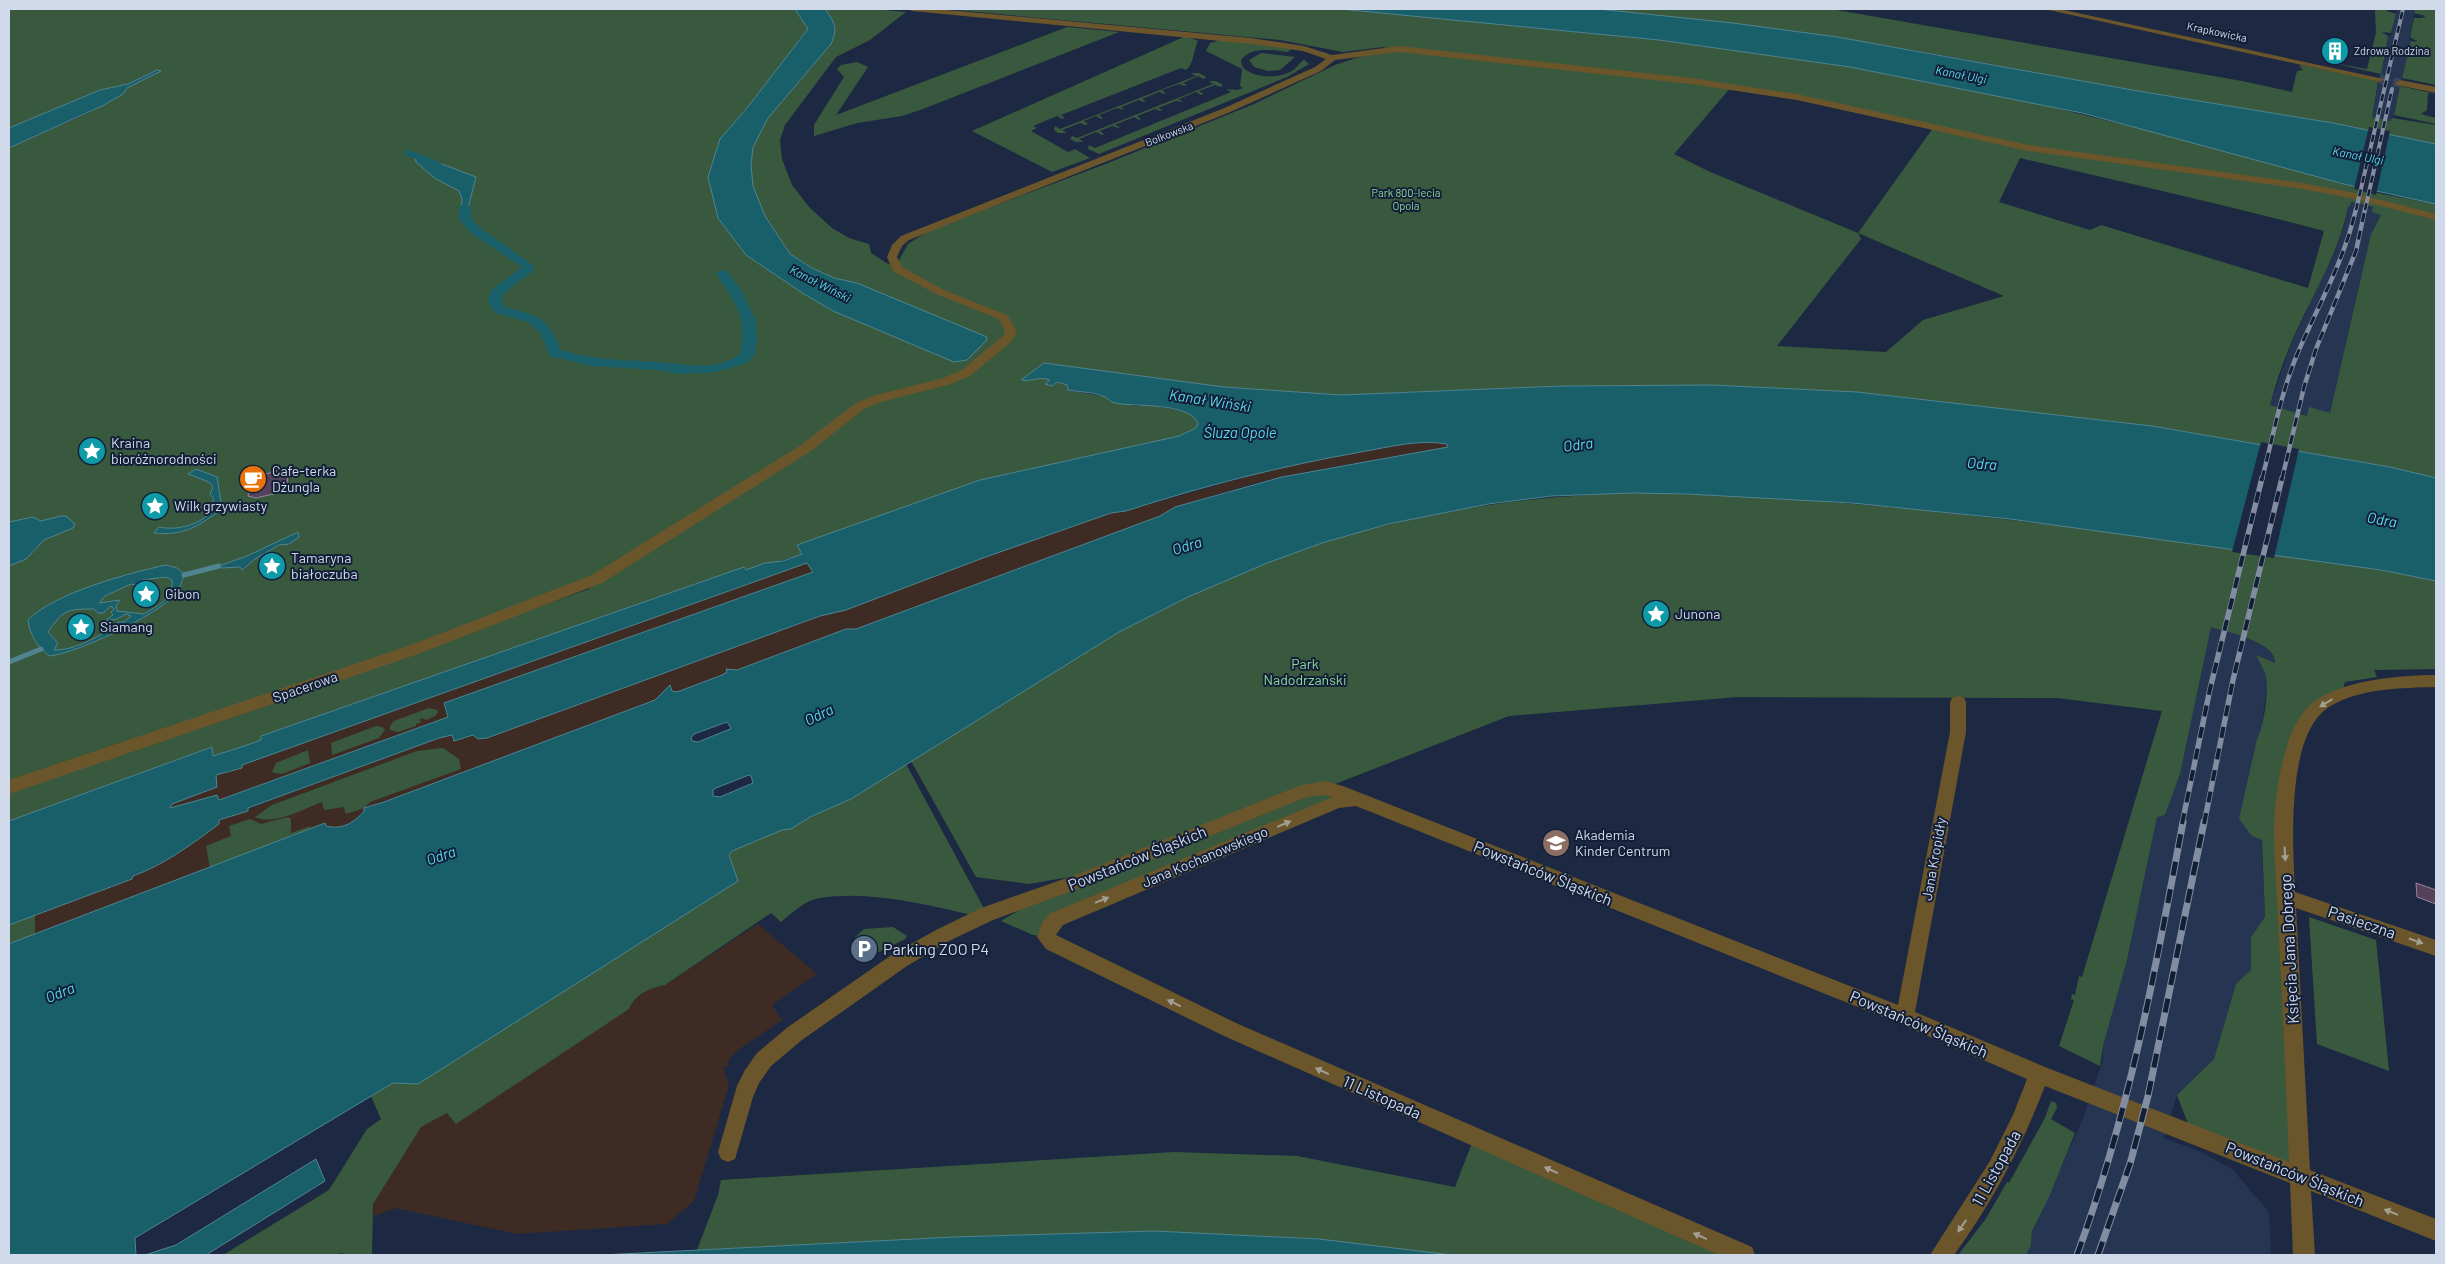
<svg xmlns="http://www.w3.org/2000/svg" width="2445" height="1264" font-family="Barlow,sans-serif">
	<style>
		.built { fill: #263552 }
		.industrial { fill: #3e2c24 }
		.green { fill: #39593e; fill-rule: evenodd }
		.water { fill: #185f69; stroke: #508490; fill-rule: evenodd }
		.pier { fill: #1d2942 }
		.lines { fill: none; stroke-linecap: round; stroke-linejoin: round }
		.stream { stroke: #508490; stroke-width: 5 }
		.canal { fill: #185f69; fill-rule: evenodd }
		.building { fill: #54415b; stroke: #9984a0 }
		.minor-tunnel { stroke: #38445b; stroke-width: 9; stroke-dasharray: 9 4.5; stroke-linecap: butt }
		.minor { fill: #6b552b; fill-rule: evenodd }
		.rail-far3-casing { stroke: #828da1; stroke-width: 4 }
		.rail-far2-casing { stroke: #828da1; stroke-width: 4.5 }
		.rail-far1-casing { stroke: #828da1; stroke-width: 5.5 }
		.rail-casing { stroke: #828da1; stroke-width: 7 }
		.rail-far3 { stroke: #131f37; stroke-width: 2.5; stroke-dasharray: 7; stroke-linecap: butt }
		.rail-far2 { stroke: #131f37; stroke-width: 3; stroke-dasharray: 9; stroke-linecap: butt }
		.rail-far1 { stroke: #131f37; stroke-width: 4; stroke-dasharray: 11; stroke-linecap: butt }
		.rail { stroke: #131f37; stroke-width: 5; stroke-dasharray: 14; stroke-linecap: butt }
		.oneway { fill: #a39e94 }
		.labels { text-anchor: middle; stroke-width: 4; stroke-linejoin: round; paint-order: stroke }
		.far-street-label { font-size: 11px; fill: #d1daea; stroke: #131f37 }
		.far-poi-label { font-size: 11px; fill: #d1daea; stroke: #131f37; text-anchor: start }
		.far-park-label { font-size: 11px; fill: #8ed99a; stroke: #131f37 }
		.far-water-label { font-size: 12px; font-style: italic; fill: #56d9ed; stroke: #131f37 }
		.poi-label { font-size: 14px; fill: #d1daea; stroke: #131f37; text-anchor: start }
		.park-label { font-size: 14px; fill: #8ed99a; stroke: #131f37 }
		.street-label { font-size: 14px; fill: #d1daea; stroke: #131f37 }
		.water-label { font-size: 15px; font-style: italic; fill: #56d9ed; stroke: #131f37 }
		.near-street-label { font-size: 16px; fill: #d1daea; stroke: #131f37 }
		.near-poi-label { font-size: 16px; fill: #d1daea; stroke: #131f37; text-anchor: start }
	</style>
	<rect width="100%" height="100%" fill="#1d2942"/>
	<path class="built" d="M 2397,9 L 2415,9 L 2409,40 L 2411,41 L 2392,121 L 2371,117 L 2388,36 L 2391,36 Z
		M 2351,202 L 2373,208 L 2381,214 L 2371,234 L 2330,413 L 2307,416 L 2270,405 L 2293,339 L 2333,257 L 2344,226 L 2348,206 Z
		M 2211,626 L 2261,643 L 2270,650 L 2275,656 L 2275,663 L 2257,655 L 2266,673 L 2267,685 L 2261,733 L 2257,739 L 2265,917 L 2251,937 L 2251,971 L 2236,984 L 2214,1059 L 2177,1095 L 2164,1138 L 2201,1152 L 2232,1169 L 2269,1212 L 2271,1255 L 2026,1255 L 2031,1245 L 2032,1231 L 2082,1121 L 2103,1059 L 2103,1046 L 2127,960 L 2157,817 L 2165,814 L 2180,774 Z"/>
	<path class="industrial" d="M 1436,442 L 1447,444 L 1448,447 L 1305,472 L 1256,483 L 1175,507 L 1160,516 L 856,629 L 846,629 L 737,670 L 726,669 L 727,672 L 722,675 L 677,692 L 672,692 L 670,685 L 655,700 L 384,802 L 364,808 L 364,811 L 355,821 L 336,829 L 326,826 L 325,823 L 9,944 L 9,925 L 149,870 L 219,820 L 438,738 L 453,735 L 455,741 L 473,735 L 487,738 L 820,616 L 846,610 L 983,558 L 1111,513 L 1126,511 L 1282,467 L 1400,445 Z
		M 807,562 L 813,572 L 444,703 L 448,717 L 218,800 L 217,795 L 170,808 L 172,804 L 216,787 L 216,775 Z
		M 758,924 L 817,974 L 772,1005 L 782,1020 L 738,1050 L 728,1061 L 729,1065 L 723,1068 L 729,1085 L 694,1201 L 667,1224 L 517,1234 L 396,1208 L 374,1216 L 373,1204 L 421,1127 L 447,1113 L 456,1124 L 629,1009 L 633,1000 L 652,987 L 665,985 Z"/>
	<path class="green" d="M 9,9 L 795,9 L 808,29 L 747,108 L 720,139 L 718,218 L 746,255 L 833,311 L 902,303 L 857,283 L 834,278 L 812,268 L 790,254 L 765,216 L 753,186 L 751,165 L 753,147 L 759,133 L 768,118 L 831,44 C 837,30 835,19 823,9 L 872,9 L 906,12 L 870,40 L 836,57 L 785,125 L 780,140 L 782,159 L 792,185 L 810,208 L 832,228 L 849,238 L 869,244 L 871,253 L 888,264 L 898,262 L 908,244 L 928,231 L 1103,165 L 1254,104 L 1335,65 L 1356,58 L 1383,52 L 1388,49 L 1383,47 L 1343,52 L 1280,40 L 944,9 L 1340,9 L 1659,40 L 1850,67 L 2043,105 L 2154,132 L 2382,194 L 2436,204 L 2436,478 L 2390,467 L 2152,426 L 1857,392 L 1712,385 L 1562,386 L 1341,395 L 1224,387 L 1044,363 L 1022,380 C 1032,382 1037,376 1050,380 L 1046,384 L 1052,386 L 1057,382 L 1067,385 L 1068,390 L 1106,397 L 1135,406 L 1148,405 L 1183,411 L 1192,415 L 1198,423 L 1196,428 L 1179,436 L 980,480 L 798,545 L 803,554 L 746,571 L 744,567 L 261,736 L 262,740 L 213,756 L 211,747 L 9,821 L 9,790 L 219,722 L 589,589 L 592,577 L 412,647 L 223,713 L 9,782 L 9,148 L 86,114 L 123,94 L 127,88 L 156,70 L 128,84 L 100,90 L 9,128 ZM 1731,87 L 1879,114 L 1933,128 L 1858,233 L 1708,171 L 1674,154 ZM 2020,158 C 2122,182 2223,204 2324,231 L 2308,288 L 2101,225 L 2090,230 L 1999,202 ZM 2351,202 L 2373,207 L 2372,212 L 2381,215 L 2371,234 L 2330,413 L 2309,407 L 2307,416 L 2270,405 C 2278,375 2289,345 2303,317 C 2321,281 2340,247 2348,207 L 2350,206 ZM 1858,233 L 2004,296 L 1923,320 L 1886,352 L 1777,346 L 1861,239 Z
		M 1598,9 L 1831,9 L 2242,81 L 2292,92 L 2297,71 L 2303,70 L 2299,66 L 2302,65 L 2378,81 L 2372,117 L 2391,121 L 2392,118 L 2436,125 L 2436,144 L 2333,123 L 2138,91 L 1919,51 L 1785,30 Z
		M 2385,9 L 2387,11 L 2396,14 L 2391,33 L 2382,32 L 2388,36 L 2381,74 L 2332,63 L 2367,69 L 2376,33 L 2375,10 Z
		M 2415,9 L 2436,9 L 2436,85 L 2402,78 L 2411,41 L 2418,42 L 2410,37 L 2414,18 L 2422,18 L 2426,16 L 2414,13 Z
		M 1067,27 L 1119,32 L 923,109 L 902,116 L 857,123 L 814,136 L 814,125 L 844,77 L 837,69 L 841,65 L 857,62 L 868,67 L 836,115 Z
		M 1186,36 L 1198,41 C 1193,51 1194,64 1186,70 L 1181,68 L 1061,115 L 1065,118 L 1062,119 L 1057,116 L 1033,126 L 1037,128 L 1031,131 L 1068,152 L 1075,149 L 1090,158 L 1052,172 L 972,131 Z
		M 1221,40 L 1287,48 L 1291,50 L 1287,52 C 1272,50 1251,46 1241,60 L 1242,66 C 1252,79 1278,79 1292,71 C 1297,68 1299,63 1304,60 L 1309,64 L 1287,77 L 1099,154 L 1088,149 L 1089,145 L 1095,148 L 1231,92 L 1226,89 L 1237,90 L 1243,88 L 1240,86 L 1242,69 L 1206,51 L 1210,43 Z
		M 1261,53 L 1295,57 L 1280,70 L 1268,71 L 1254,67 L 1249,60 Z
		M 1191,73 L 1199,73 L 1206,77 L 1204,79 L 1198,76 L 1183,83 L 1187,85 L 1184,86 L 1179,84 L 1162,90 L 1166,93 L 1164,94 L 1159,92 L 1142,99 L 1146,101 L 1143,102 L 1139,100 L 1121,107 L 1125,110 L 1117,108 L 1099,115 L 1103,118 L 1101,119 L 1096,116 L 1084,121 L 1088,124 L 1085,125 L 1080,123 L 1062,130 L 1067,133 L 1058,133 L 1054,130 L 1055,126 L 1060,129 L 1196,76 Z
		M 1209,81 L 1216,81 L 1223,85 L 1221,87 L 1215,85 L 1199,91 L 1204,94 L 1201,95 L 1196,92 L 1179,99 L 1183,102 L 1176,101 L 1158,108 L 1163,110 L 1160,111 L 1155,109 L 1137,116 L 1141,119 L 1139,120 L 1134,117 L 1115,125 L 1120,127 L 1118,128 L 1112,126 L 1100,131 L 1104,134 L 1102,135 L 1096,132 L 1079,139 L 1084,142 L 1076,142 L 1070,139 L 1072,136 L 1077,138 L 1213,84 Z
		M 2400,86 L 2436,94 L 2428,93 L 2427,110 L 2421,114 L 2436,118 L 2436,124 L 2394,115 Z
		M 1632,493 C 1883,496 2132,535 2381,570 L 2436,581 L 2436,669 L 2374,670 L 2377,677 L 2345,682 L 2343,688 L 2314,710 L 2291,765 L 2300,1177 L 2192,1134 L 2177,1095 L 2214,1059 L 2236,984 L 2251,970 L 2251,937 L 2265,917 L 2262,840 L 2252,836 L 2239,819 L 2257,739 C 2264,728 2270,685 2265,673 C 2263,667 2259,661 2256,655 L 2275,663 C 2277,642 2229,633 2211,627 L 2180,774 L 2165,815 L 2157,817 L 2127,960 L 2103,1046 L 2100,1066 L 2059,1046 L 2074,1000 L 2071,999 L 2072,994 L 2075,995 L 2079,976 L 2082,977 L 2162,711 L 2057,698 L 1738,697 L 1509,716 L 1325,788 L 1355,799 L 1057,919 L 1046,937 L 1033,935 L 1001,921 L 1075,876 L 1029,884 L 976,877 L 911,761 C 980,718 1048,672 1118,632 C 1278,541 1449,498 1632,493 Z
		M 429,708 L 437,710 L 438,712 L 435,716 L 426,720 L 422,718 L 419,720 L 422,722 L 416,724 L 416,726 L 398,732 L 390,730 L 390,726 L 394,721 Z
		M 376,726 L 382,727 L 385,730 L 379,738 L 332,755 L 331,743 Z
		M 443,748 L 459,759 L 461,769 L 370,802 L 364,808 L 346,814 L 344,807 L 324,810 L 322,802 C 303,809 274,826 255,817 L 272,805 L 417,751 Z
		M 308,750 L 310,763 L 282,774 L 272,772 L 276,763 Z
		M 906,764 L 987,914 L 981,917 C 931,906 871,890 820,898 C 805,900 792,913 781,922 L 771,913 L 665,985 C 650,988 635,994 629,1009 L 456,1124 L 447,1113 L 421,1127 L 373,1204 L 372,1255 L 343,1255 L 343,1253 L 332,1255 L 223,1255 L 329,1190 L 367,1129 L 381,1119 L 371,1096 L 393,1083 L 418,1083 L 737,881 L 729,855 L 732,851 L 782,830 L 791,829 L 810,817 L 851,799 Z
		M 288,817 L 291,819 L 291,833 L 310,826 L 311,828 L 210,868 L 206,846 L 231,836 L 229,826 L 250,819 L 261,824 Z
		M 35,915 L 35,934 L 9,944 L 9,925 Z
		M 2309,917 L 2376,940 L 2389,1071 L 2317,1044 Z
		M 893,927 L 907,936 L 905,939 L 873,955 L 860,950 L 855,945 L 855,937 L 864,929 Z
		M 2051,1101 L 2056,1103 L 2057,1108 L 2051,1119 L 2075,1133 L 2049,1197 L 2032,1231 L 2031,1245 L 2026,1255 L 1958,1255 L 1985,1220 L 2007,1182 L 2009,1183 L 2045,1118 Z
		M 1472,1143 L 1725,1255 L 1452,1255 L 1319,1239 L 1154,1231 L 954,1237 L 697,1250 L 718,1195 L 721,1180 L 1174,1152 L 1297,1156 L 1455,1187 Z"/>
	<path class="water" d="M 795,9 L 825,9 C 835,23 838,28 831,44 L 768,118 L 753,147 L 751,165 L 753,186 L 765,216 L 790,254 L 812,268 L 834,278 L 857,283 L 987,337 L 986,341 L 967,360 L 954,362 L 833,311 L 804,294 L 746,255 L 718,218 L 708,177 L 720,139 L 747,108 L 808,29 Z
		M 1340,9 L 1598,9 L 1733,23 L 1837,37 L 2138,91 L 2333,123 L 2436,144 L 2436,204 L 2344,184 L 2082,113 L 1850,67 L 1659,40 Z
		M 157,70 L 161,71 L 127,88 L 123,94 L 104,105 L 9,148 L 9,128 L 100,90 L 128,84 Z
		M 418,155 L 476,177 L 467,212 L 473,227 L 461,215 L 462,199 L 459,191 L 436,179 L 416,162 L 415,156 Z
		M 1044,363 L 1224,387 L 1341,395 L 1562,386 L 1712,385 L 1857,392 L 2152,426 L 2390,467 L 2436,478 L 2436,581 L 2381,570 L 2010,519 L 1852,503 L 1687,494 L 1632,493 L 1552,496 L 1488,504 L 1388,524 L 1322,543 L 1267,563 L 1188,597 L 1119,632 L 851,799 L 810,817 L 791,829 L 782,830 L 732,851 L 729,855 L 738,881 L 418,1084 L 393,1083 L 135,1238 L 136,1255 L 9,1255 L 9,944 L 11,943 L 325,823 L 326,826 C 342,830 354,823 364,811 L 364,808 L 384,802 L 655,700 L 670,685 L 672,691 L 677,692 L 722,675 L 727,672 L 726,669 L 737,670 L 846,629 L 856,629 L 1160,516 L 1175,507 L 1282,477 L 1448,447 L 1447,444 C 1420,439 1389,447 1361,452 C 1281,466 1203,486 1126,511 L 1111,513 L 983,558 L 846,610 L 820,616 L 487,738 L 478,739 L 473,735 L 454,741 L 452,735 L 439,738 L 248,808 L 248,811 L 219,820 L 219,824 C 192,844 164,865 133,876 L 132,879 L 9,925 L 9,821 L 212,747 L 213,756 C 229,751 245,746 261,740 L 261,736 L 744,567 L 746,570 L 765,563 L 783,561 L 802,554 L 797,545 L 980,480 L 1179,436 L 1196,428 L 1198,423 C 1188,402 1135,407 1115,403 C 1110,402 1109,399 1105,397 C 1094,392 1080,392 1068,390 L 1067,385 L 1057,382 L 1052,386 L 1045,384 L 1050,380 C 1038,376 1032,382 1021,380 ZM 807,563 L 813,572 L 444,703 L 448,717 L 219,800 L 217,795 L 170,808 L 172,804 L 217,787 L 216,775 L 242,768 L 242,765 ZM 727,722 L 731,728 L 730,729 L 698,742 L 692,741 L 691,738 L 694,734 ZM 749,775 L 751,776 L 753,783 L 720,797 L 713,796 L 713,790 L 716,788 Z
		M 196,469 L 217,477 L 222,509 C 199,526 184,536 154,533 L 159,527 C 177,531 202,525 213,509 L 211,504 L 214,499 L 210,494 L 213,487 L 209,482 L 188,474 Z
		M 61,516 L 66,516 L 75,524 L 73,528 L 44,540 L 26,559 L 9,566 L 9,522 L 33,517 L 41,521 Z
		M 298,532 L 299,537 L 289,544 L 279,545 L 255,559 L 242,570 L 240,567 L 221,568 L 219,566 L 247,556 Z
		M 166,565 L 177,568 L 184,574 C 182,582 180,588 175,595 C 155,616 78,653 49,656 C 37,645 30,636 28,620 C 54,593 129,573 166,565 ZM 166,577 L 172,580 C 173,599 159,605 144,614 L 117,611 L 116,606 L 120,600 L 99,603 L 105,596 L 131,584 L 135,585 L 143,580 ZM 111,606 L 114,609 L 111,612 L 113,615 L 105,621 L 117,619 L 126,614 L 131,616 L 124,622 L 118,622 C 105,635 73,651 54,650 L 58,643 L 48,632 C 63,610 66,609 94,609 L 98,613 L 103,613 Z
		M 316,1159 L 325,1181 L 206,1255 L 145,1255 L 176,1245 Z
		M 1154,1231 L 1319,1239 L 1452,1255 L 601,1255 L 954,1237 Z"/>
	<path class="pier" d="M 2369,127 L 2390,131 L 2376,195 L 2354,189 Z
		M 2261,442 L 2299,449 L 2274,558 L 2232,552 Z"/>
	<g class="lines">
		<path class="stream" d="M 184,575 L 219,566
			M 9,662 L 41,649"/>
		<path class="canal" d="M 409,150 L 440,162 L 442,164 L 436,167 L 405,155 L 405,151 Z
			M 465,203 L 471,207 L 471,218 L 479,227 L 534,266 L 534,270 L 502,295 L 502,302 L 505,307 C 539,316 547,316 561,350 C 592,360 625,360 657,362 C 684,364 717,372 740,354 C 748,317 736,303 716,274 L 722,270 L 727,271 L 743,293 L 756,321 L 757,343 L 754,356 L 747,363 L 716,372 L 681,374 L 657,370 L 592,366 L 550,356 L 540,333 L 528,322 L 495,313 L 488,302 L 491,290 L 522,267 L 471,233 L 459,219 L 459,207 Z"/>
	</g>
	<path class="building" d="M 289,469 L 286,491 L 256,498 L 248,496 L 251,477 Z
		M 2416,883 L 2436,890 L 2436,904 L 2417,897 Z"/>
	<g class="lines">
		<path class="minor-tunnel" d="M 2380,79 L 2400,83"/>
		<path class="minor" d="M 908,9 L 936,9 L 1251,38 L 1304,46 L 1332,55 L 1399,46 L 1691,78 L 1797,94 L 2028,145 L 2302,183 L 2350,192 L 2436,214 L 2436,220 L 2350,198 L 2302,189 L 2028,151 L 1797,100 L 1691,84 L 1399,52 L 1335,60 L 1321,71 L 1228,113 L 909,240 L 902,246 L 897,257 L 902,267 L 944,290 L 1007,315 L 1017,331 L 1012,341 L 970,376 L 951,384 L 881,402 L 864,409 L 811,451 L 602,583 L 418,654 L 9,794 L 9,780 L 408,646 L 592,575 L 801,445 L 856,403 L 873,396 L 943,378 L 962,370 L 1003,336 L 1005,331 L 999,319 L 936,294 L 893,271 L 887,257 L 892,245 L 901,236 L 1222,109 L 1315,67 L 1326,59 L 1303,51 L 1251,44 L 912,11 Z
			M 2044,9 L 2059,9 L 2384,79 L 2380,82 Z
			M 2400,80 L 2436,87 L 2436,93 L 2397,85 L 2395,83 Z
			M 2436,675 L 2436,687 C 2402,688 2359,688 2329,707 C 2285,735 2293,847 2295,892 L 2436,940 L 2436,956 L 2296,908 L 2310,1170 L 2436,1219 L 2436,1241 L 2311,1191 L 2315,1255 L 2293,1255 L 2290,1183 L 2045,1086 C 2022,1146 1992,1203 1954,1255 L 1930,1255 L 1990,1161 L 2013,1115 L 2027,1079 L 1898,1023 L 1356,806 L 1339,808 L 1063,925 L 1056,935 L 1236,1023 L 1752,1247 L 1755,1255 L 1719,1255 L 1222,1035 L 1046,949 L 1037,937 L 1043,921 L 1051,913 L 1333,797 L 1324,795 L 1307,797 L 1093,883 L 993,920 L 949,941 L 907,966 L 802,1040 L 771,1066 L 759,1083 L 753,1097 L 735,1159 L 728,1162 L 721,1159 L 718,1152 L 737,1086 L 745,1070 L 757,1053 L 788,1027 L 893,954 L 936,930 L 981,908 L 1081,873 L 1299,786 L 1324,781 L 1343,786 L 1898,1005 L 1950,732 L 1950,702 L 1952,698 L 1958,696 L 1964,698 L 1966,702 L 1966,732 L 1915,1012 L 2045,1067 L 2289,1162 C 2286,1087 2283,1013 2279,938 C 2278,902 2274,865 2274,828 C 2275,794 2283,731 2309,706 C 2337,680 2400,675 2436,675 Z"/>
		<g class="rail-far3-casing">
			<path id="rail-far3" d="M 2356,210 L 2403,9
				M 2365,210 L 2392,89"/>
		</g>
		<g class="rail-far2-casing">
			<path id="rail-far2" d="M 2262,479 C 2273,437 2281,391 2299,350 C 2320,302 2344,261 2356,209
				M 2282,479 L 2304,387 L 2316,349 L 2356,251 L 2365,209"/>
		</g>
		<g class="rail-far1-casing">
			<path id="rail-far1" d="M 2182,824 L 2210,689 L 2262,478
				M 2204,824 L 2233,680 L 2282,478"/>
		</g>
		<g class="rail-casing">
			<path id="rail" d="M 2077,1255 C 2130,1111 2155,972 2183,822
				M 2098,1255 L 2130,1164 L 2148,1096 L 2204,822"/>
		</g>
		<use href="#rail-far3" class="rail-far3"/>
		<use href="#rail-far2" class="rail-far2"/>
		<use href="#rail-far1" class="rail-far1"/>
		<use href="#rail" class="rail"/>
	</g>
	<defs><path id="oneway-solid" d="M-6-.8H1V-3.2L6.5 0L1 3.2V.8H-6Z" transform="scale(1.25)"/></defs>
	<g class="oneway">
		<use href="#oneway-solid" transform="translate(2326 703) rotate(149)"/>
		<use href="#oneway-solid" transform="translate(1284 824) rotate(-23)"/>
		<use href="#oneway-solid" transform="translate(2285 854) rotate(87)"/>
		<use href="#oneway-solid" transform="translate(1102 900) rotate(-22)"/>
		<use href="#oneway-solid" transform="translate(2416 941) rotate(19)"/>
		<use href="#oneway-solid" transform="translate(1174 1003) rotate(-154)"/>
		<use href="#oneway-solid" transform="translate(1322 1071) rotate(-156)"/>
		<use href="#oneway-solid" transform="translate(1551 1170) rotate(-156)"/>
		<use href="#oneway-solid" transform="translate(2391 1212) rotate(-158)"/>
		<use href="#oneway-solid" transform="translate(1962 1226) rotate(125)"/>
		<use href="#oneway-solid" transform="translate(1700 1236) rotate(-156)"/>
	</g>
	<defs>
		<g id="building-disc" transform="scale(1.4375)"><circle r="9.5" fill="#0f9aa8" stroke="#131f37"/><path d="M-4-6H4V6H1V3H-1V6H-4ZM-2.5-4.3h1.7v1.8h-1.7ZM.8-4.3h1.7v1.8H.8ZM-2.5-1h1.7V.8h-1.7ZM.8-1h1.7V.8H.8Z" fill="#fff"/></g>
		<g id="sight-disc" transform="scale(1.4375)"><circle r="9.5" fill="#0f9aa8" stroke="#131f37"/><path d="M0-6L1.8-2.2L6-1.7L2.9 1.2L3.7 5.4L0 3.3L-3.7 5.4L-2.9 1.2L-6-1.7L-1.8-2.2Z" fill="#fff"/></g>
		<g id="cafe-disc" transform="scale(1.4375)"><circle r="9.5" fill="#e8710a" stroke="#131f37"/><path d="M-5.5-4.5H6V0H3Q3 3.5 0 3.5H-2.5Q-5.5 3.5-5.5 0ZM3-3.2v2h1.7v-2ZM-6 4.5H4V6H-6Z" fill="#fff"/></g>
		<g id="school-disc" transform="scale(1.4375)"><circle r="9.5" fill="#8d6e63" stroke="#131f37"/><path d="M0-5L7-2L0 1L-7-2ZM-4 1L0 2.5L4 1V4Q0 6-4 4Z" fill="#fff"/></g>
		<g id="parking-disc" transform="scale(1.4375)"><circle r="9.5" fill="#5c6f8a" stroke="#131f37"/><path d="M-3.5-5.5H1a3.5 3.5 0 0 1 0 7H-1V5.5H-3.5ZM-1-3.4V-.6H.8a1.4 1.4 0 0 0 0-2.8Z" fill="#fff"/></g>
	</defs>
	<g fill-rule="evenodd">
		<use href="#building-disc" x="2335" y="51"/>
		<use href="#sight-disc" x="92" y="451"/>
		<use href="#cafe-disc" x="253" y="479"/>
		<use href="#sight-disc" x="155" y="506"/>
		<use href="#sight-disc" x="272" y="566"/>
		<use href="#sight-disc" x="146" y="594"/>
		<use href="#sight-disc" x="1656" y="614"/>
		<use href="#sight-disc" x="81" y="627"/>
		<use href="#school-disc" x="1556" y="843"/>
		<use href="#parking-disc" x="864" y="949"/>
	</g>
	<g class="labels">
		<g class="far-street-label">
			<text transform="translate(2217 32) rotate(12)" y="4">Krapkowicka</text>
			<text transform="translate(1169 134) rotate(-21)" y="4">Bolkowska</text>
		</g>
		<g class="far-poi-label">
			<text x="2354" y="55">Zdrowa Rodzina</text>
		</g>
		<g class="far-park-label">
			<text x="1406" y="197">Park 800-lecia<tspan x="1406" dy="13">Opola</tspan></text>
		</g>
		<g class="far-water-label">
			<text transform="translate(1961 75) rotate(11)" y="4">Kanał Ulgi</text>
			<text transform="translate(2358 156) rotate(11)" y="4">Kanał Ulgi</text>
			<text transform="translate(820 284) rotate(27)" y="4">Kanał Wiński</text>
		</g>
		<g class="poi-label">
			<text x="111" y="448">Kraina<tspan x="111" dy="16">bioróżnorodności</tspan></text>
			<text x="272" y="476">Cafe-terka<tspan x="272" dy="16">Dżungla</tspan></text>
			<text x="174" y="511">Wilk grzywiasty</text>
			<text x="291" y="563">Tamaryna<tspan x="291" dy="16">białoczuba</tspan></text>
			<text x="165" y="599">Gibon</text>
			<text x="1675" y="619">Junona</text>
			<text x="100" y="632">Siamang</text>
			<text x="1575" y="840">Akademia<tspan x="1575" dy="16">Kinder Centrum</tspan></text>
		</g>
		<g class="park-label">
			<text x="1305" y="669">Park<tspan x="1305" dy="16">Nadodrzański</tspan></text>
		</g>
		<g class="street-label">
			<text transform="translate(305 687) rotate(-19)" y="5">Spacerowa</text>
			<text transform="translate(1205 857) rotate(-23)" y="5">Jana Kochanowskiego</text>
			<text transform="translate(1934 859) rotate(-80)" y="5">Jana Kropidły</text>
		</g>
		<g class="water-label">
			<text transform="translate(1210 401) rotate(9)" y="5">Kanał Wiński</text>
			<text x="1240" y="438">Śluza Opole</text>
			<text transform="translate(1578 445) rotate(-7)" y="5">Odra</text>
			<text transform="translate(1982 464) rotate(5)" y="5">Odra</text>
			<text transform="translate(2382 520) rotate(10)" y="5">Odra</text>
			<text transform="translate(1187 546) rotate(-17)" y="5">Odra</text>
			<text transform="translate(819 715) rotate(-26)" y="5">Odra</text>
			<text transform="translate(441 856) rotate(-19)" y="5">Odra</text>
			<text transform="translate(60 993) rotate(-22)" y="5">Odra</text>
		</g>
		<g class="near-street-label">
			<text transform="translate(1137 858) rotate(-22)" y="6">Powstańców Śląskich</text>
			<text transform="translate(1543 873) rotate(22)" y="6">Powstańców Śląskich</text>
			<text transform="translate(2362 922) rotate(19)" y="6">Pasieczna</text>
			<text transform="translate(2289 949) rotate(-93)" y="6">Księcia Jana Dobrego</text>
			<text transform="translate(1919 1024) rotate(23)" y="6">Powstańców Śląskich</text>
			<text transform="translate(1382 1097) rotate(24)" y="6">11 Listopada</text>
			<text transform="translate(1996 1168) rotate(-61)" y="6">11 Listopada</text>
			<text transform="translate(2295 1174) rotate(22)" y="6">Powstańców Śląskich</text>
		</g>
		<g class="near-poi-label">
			<text x="883" y="955">Parking ZOO P4</text>
		</g>
	</g>
	<rect width="2445" height="1264" fill="none" stroke="#d1daea" stroke-width="20"/>
</svg>
